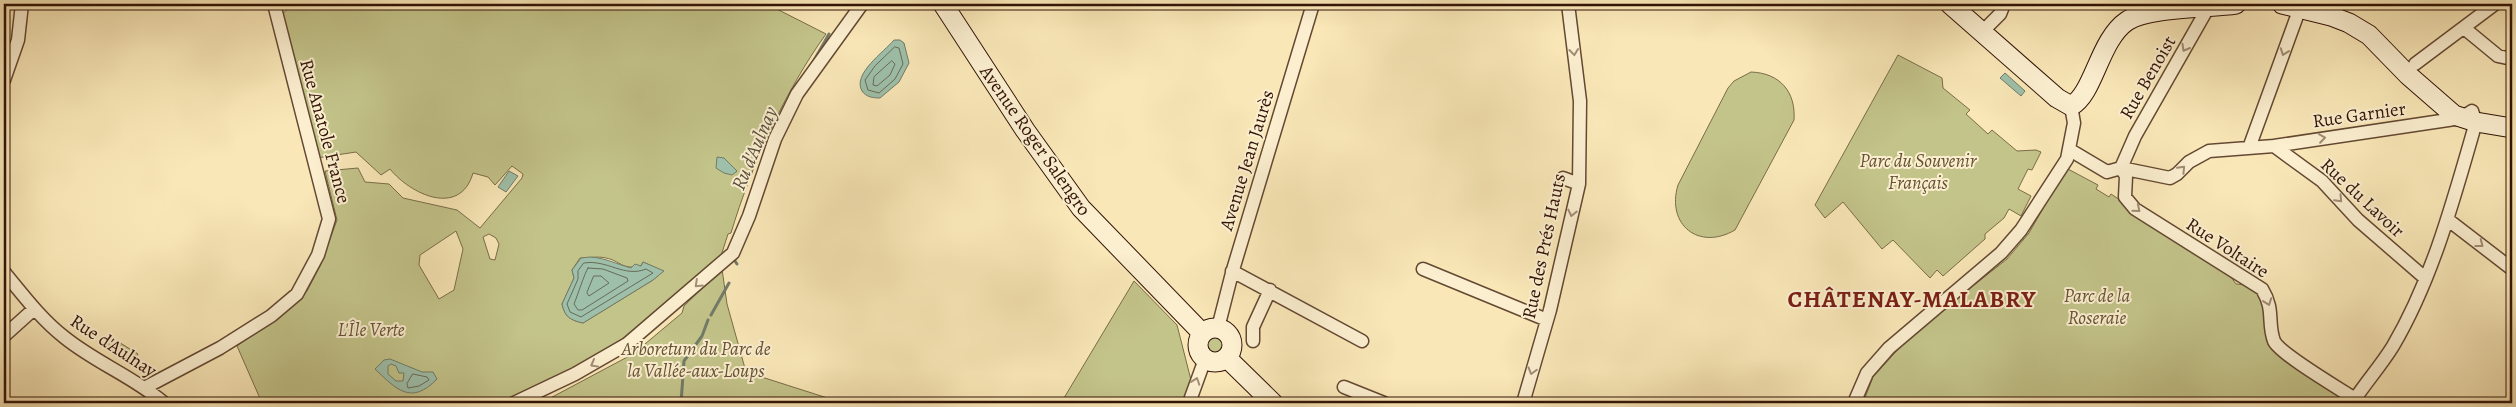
<svg xmlns="http://www.w3.org/2000/svg" width="2516" height="407" font-family="Alegreya,serif">
	<style>
		.green { fill: #c3c48a; stroke: #7a6c48; fill-rule: evenodd }
		.water { fill: #9ec0aa; stroke: #737b68; fill-rule: evenodd }
		.lines { fill: none; stroke-linecap: round; stroke-linejoin: round }
		.shore { stroke: #686a58; stroke-width: 1 }
		.stream { stroke: #737b68; stroke-width: 3 }
		.street-casing { stroke: #644832; stroke-width: 15 }
		.secondary-casing { stroke: #321306; stroke-width: 21 }
		.street { stroke: #fbefd0; stroke-width: 12 }
		.secondary { stroke: #fbefd0; stroke-width: 19 }
		.oneway { stroke: #a18c75 }
		.labels { text-anchor: middle; stroke-width: 4; stroke-linejoin: round; paint-order: stroke }
		.street-label { font-size: 19px; fill: #321306; stroke: #fbefd0 }
		.park-label { font-size: 19px; font-style: italic; fill: #655134; stroke: #fbefd0 }
		.water-label { font-size: 20px; font-style: italic; fill: #58503f; stroke: #fbefd0 }
		.district-label { font-size: 24px; font-weight: bold; letter-spacing: 1px; fill: #7a1f14; stroke: #fbefd0 }
	</style>
	<rect width="100%" height="100%" fill="#f9e7b7"/>
	<filter id="stains"><feTurbulence type="fractalNoise" baseFrequency=".004" numOctaves="4"/><feColorMatrix values="0 0 0 0 .2 0 0 0 0 .09 0 0 0 0 .02 0 0 0 .5 -.17"/></filter>
	<radialGradient id="worn" r=".72"><stop offset=".6" stop-color="#630" stop-opacity="0"/><stop offset="1" stop-color="#630" stop-opacity=".3"/></radialGradient>
	<path class="green" d="M 294,4 L 767,4 L 826,34 C 785,91 751,166 731,233 L 728,234 L 720,259 L 624,343 L 502,403 L 262,403 L 237,346 L 296,303 L 307,291 L 320,266 L 337,220 L 325,171 L 358,168 L 365,182 L 389,184 L 403,198 L 457,210 L 480,228 L 522,178 L 523,174 L 512,166 L 495,185 L 488,177 L 473,173 C 460,218 410,194 390,169 L 381,175 L 356,152 L 317,158 L 282,14 ZM 456,231 L 463,249 L 454,290 L 439,299 L 419,265 L 420,255 ZM 489,234 L 496,238 L 499,244 L 495,260 L 490,259 L 483,237 ZM 580,258 C 588,258 598,256 606,258 C 621,261 621,270 641,266 L 643,262 L 663,271 L 653,280 L 583,323 C 570,320 565,317 562,304 L 574,278 L 572,270 Z
		M 1898,55 L 1942,78 L 1943,88 L 1970,110 L 1966,114 L 1988,134 L 1992,130 L 2017,151 L 2036,150 L 2041,152 L 2032,170 L 2028,169 L 2018,189 L 2031,196 L 2021,216 L 2009,209 L 2004,218 L 1985,234 L 1985,239 L 1943,276 L 1937,270 L 1930,278 L 1893,240 L 1882,249 L 1843,202 L 1825,218 L 1815,205 Z
		M 1751,72 C 1780,73 1796,92 1794,120 L 1735,230 C 1699,251 1666,225 1678,185 L 1728,88 L 1734,81 Z
		M 2066,168 L 2098,185 L 2096,189 L 2109,197 L 2111,194 L 2226,270 L 2236,284 L 2248,285 L 2263,297 L 2268,339 L 2350,401 L 2349,403 L 1863,403 L 1873,377 L 1912,334 L 2007,259 L 2029,233 Z
		M 722,269 L 727,304 L 746,372 L 843,403 L 541,403 L 633,354 L 682,313 L 684,306 Z
		M 1134,281 L 1177,325 L 1191,380 L 1183,403 L 1061,403 Z
		M1204 345a11 11 0 1 1 22 0a11 11 0 1 1-22 0Z
		M 109,336 L 138,354 L 132,363 L 103,345 Z"/>
	<path class="water" d="M 894,40 L 900,40 L 904,43 L 909,63 L 899,82 L 880,98 C 873,98 866,97 862,91 C 852,74 884,52 894,40 Z
		M 2005,73 L 2025,91 L 2021,96 L 2000,78 Z
		M 717,157 L 724,158 L 737,171 L 732,175 L 724,173 L 716,168 Z
		M 509,171 L 518,176 L 506,192 L 498,187 Z
		M 590,257 C 606,258 616,264 631,268 L 635,264 L 641,266 L 643,262 L 664,271 L 653,280 L 583,323 C 570,320 565,317 562,304 L 574,278 L 572,270 L 581,258 Z
		M 390,359 L 422,372 L 433,372 L 437,379 C 411,406 396,389 375,369 L 384,360 ZM 391,364 L 396,366 L 399,373 L 404,373 L 403,381 L 396,381 L 388,374 L 388,366 Z"/>
	<g class="lines">
		<path class="shore" d="M 895,47 L 899,48 L 903,64 L 895,79 L 879,93 L 868,90 L 865,80 L 875,66 Z
			M 892,61 L 895,64 L 890,75 L 877,86 L 873,85 L 874,77 Z
			M 584,263 C 607,259 624,278 646,269 L 653,273 L 581,317 L 570,312 L 567,304 L 578,279 L 578,271 Z
			M 588,268 L 603,269 L 627,278 L 628,281 L 582,310 L 578,310 L 574,304 C 577,297 585,272 588,268 Z
			M 594,276 L 601,276 L 609,283 L 589,296 L 587,293 Z
			M 413,374 L 427,377 L 429,380 L 419,386 L 408,388 L 407,384 Z"/>
		<path class="stream" d="M 812,64 L 829,34
			M 735,261 L 737,264
			M 711,315 L 729,283
			M 681,403 L 684,361 L 702,336 L 708,320"/>
		<g class="street-casing">
			<path id="street" d="M 2464,28 L 2498,56 L 2512,59
				M 1983,31 L 2000,14 L 2004,4
				M 2415,64 L 2495,4
				M 4,80 L 18,40 L 22,4
				M 2274,146 L 2322,181 L 2358,220 L 2425,278
				M 2249,148 L 2297,16 L 2303,4
				M 2070,150 L 2107,172 L 2121,168 L 2170,178 L 2177,174 L 2189,162 L 2209,151 L 2274,146 L 2448,120 L 2461,118 L 2472,111 L 2476,122 C 2454,198 2433,278 2393,346 C 2382,364 2367,381 2355,399 L 2354,403
				M 2121,168 L 2126,176 L 2125,197 L 2135,209 L 2262,289 C 2275,310 2267,322 2274,341 C 2280,354 2340,389 2355,399
				M 2121,168 L 2135,136 L 2209,6
				M 1563,178 L 1579,184
				M 2447,219 L 2512,269
				M 1423,269 L 1547,320
				M 1232,271 L 1362,341
				M 4,272 C 23,295 41,319 64,337 C 96,363 134,377 164,403
				M 1218,328 L 1232,273 L 1313,4
				M 4,336 L 34,309
				M 1253,341 L 1253,327 L 1270,290
				M 146,387 L 220,348 L 271,316 L 297,294 L 318,255 L 329,219 L 274,4
				M 1344,387 L 1384,403
				M 514,403 L 575,374 L 627,344 L 733,253 L 749,216 L 775,139 L 797,94 L 862,4
				M 1189,403 L 1205,359
				M 1523,403 L 1550,310 L 1579,184 L 1580,101 L 1568,4
				M 1854,403 L 1867,373 L 1889,348 L 2001,253 L 2021,230 L 2067,159 L 2074,123 L 2071,106"/>
		</g>
		<g class="secondary-casing">
			<path id="secondary" d="M 943,4 L 1025,130 L 1081,208 L 1202,333
				M 1950,4 L 2057,98 L 2071,106 C 2094,94 2099,40 2127,21 C 2148,7 2210,8 2236,4
				M 2282,4 L 2331,16 L 2349,23 L 2369,35 L 2408,75 L 2454,115 L 2476,122 L 2512,128
				M1198 345a17 17 0 1 1 34 0a17 17 0 1 1-34 0Z
				M 1227,358 L 1273,403"/>
		</g>
		<use href="#street" class="street"/>
		<use href="#secondary" class="secondary"/>
	</g>
	<defs><path id="oneway-chevron" d="M-2-3.5L2.5 0L-2 3.5" fill="none" stroke-width="1.6" stroke-linecap="round" stroke-linejoin="round" transform="scale(1.25)"/></defs>
	<g class="oneway">
		<use href="#oneway-chevron" transform="translate(2185 48) rotate(120)"/>
		<use href="#oneway-chevron" transform="translate(1574 52) rotate(83)"/>
		<use href="#oneway-chevron" transform="translate(2284 52) rotate(110)"/>
		<use href="#oneway-chevron" transform="translate(2322 138) rotate(-8)"/>
		<use href="#oneway-chevron" transform="translate(2182 169) rotate(-46)"/>
		<use href="#oneway-chevron" transform="translate(2339 199) rotate(47)"/>
		<use href="#oneway-chevron" transform="translate(2137 209) rotate(39)"/>
		<use href="#oneway-chevron" transform="translate(1572 213) rotate(103)"/>
		<use href="#oneway-chevron" transform="translate(2480 244) rotate(38)"/>
		<use href="#oneway-chevron" transform="translate(698 284) rotate(137)"/>
		<use href="#oneway-chevron" transform="translate(2268 302) rotate(70)"/>
		<use href="#oneway-chevron" transform="translate(594 364) rotate(151)"/>
		<use href="#oneway-chevron" transform="translate(1532 371) rotate(106)"/>
		<use href="#oneway-chevron" transform="translate(1196 381) rotate(-71)"/>
	</g>
	<g class="labels">
		<g class="street-label">
			<text transform="translate(2147 77) rotate(-60)" y="7">Rue Benoist</text>
			<text transform="translate(2359 114) rotate(-8)" y="7">Rue Garnier</text>
			<text transform="translate(326 131) rotate(75)" y="7">Rue Anatole France</text>
			<text transform="translate(1036 140) rotate(55)" y="7">Avenue Roger Salengro</text>
			<text transform="translate(1246 160) rotate(-73)" y="7">Avenue Jean Jaurès</text>
			<text transform="translate(2363 197) rotate(43)" y="7">Rue du Lavoir</text>
			<text transform="translate(1543 246) rotate(-78)" y="7">Rue des Prés Hauts</text>
			<text transform="translate(2228 247) rotate(33)" y="7">Rue Voltaire</text>
			<text transform="translate(114 345) rotate(33)" y="7">Rue d'Aulnay</text>
		</g>
		<g class="park-label">
			<text x="1918" y="167">Parc du Souvenir<tspan x="1918" dy="22">Français</tspan></text>
			<text x="2097" y="302">Parc de la<tspan x="2097" dy="22">Roseraie</tspan></text>
			<text x="371" y="336">L'Île Verte</text>
			<text x="696" y="355">Arboretum du Parc de<tspan x="696" dy="22">la Vallée-aux-Loups</tspan></text>
		</g>
		<g class="water-label">
			<text transform="translate(754 148) rotate(-67)" y="7">Ru d'Aulnay</text>
		</g>
		<g class="district-label">
			<text x="1912" y="307">CHÂTENAY-MALABRY</text>
		</g>
	</g>
	<rect width="2516" height="407" fill="none" stroke="#f9e7b7" stroke-width="20"/>
	<rect x="5" y="5" width="2506" height="397" fill="none" stroke="#321306" stroke-width="2.5"/>
	<rect x="10" y="10" width="2496" height="387" fill="none" stroke="#321306"/>
	<rect width="100%" height="100%" filter="url(#stains)"/>
	<rect width="100%" height="100%" fill="url(#worn)"/>
</svg>
